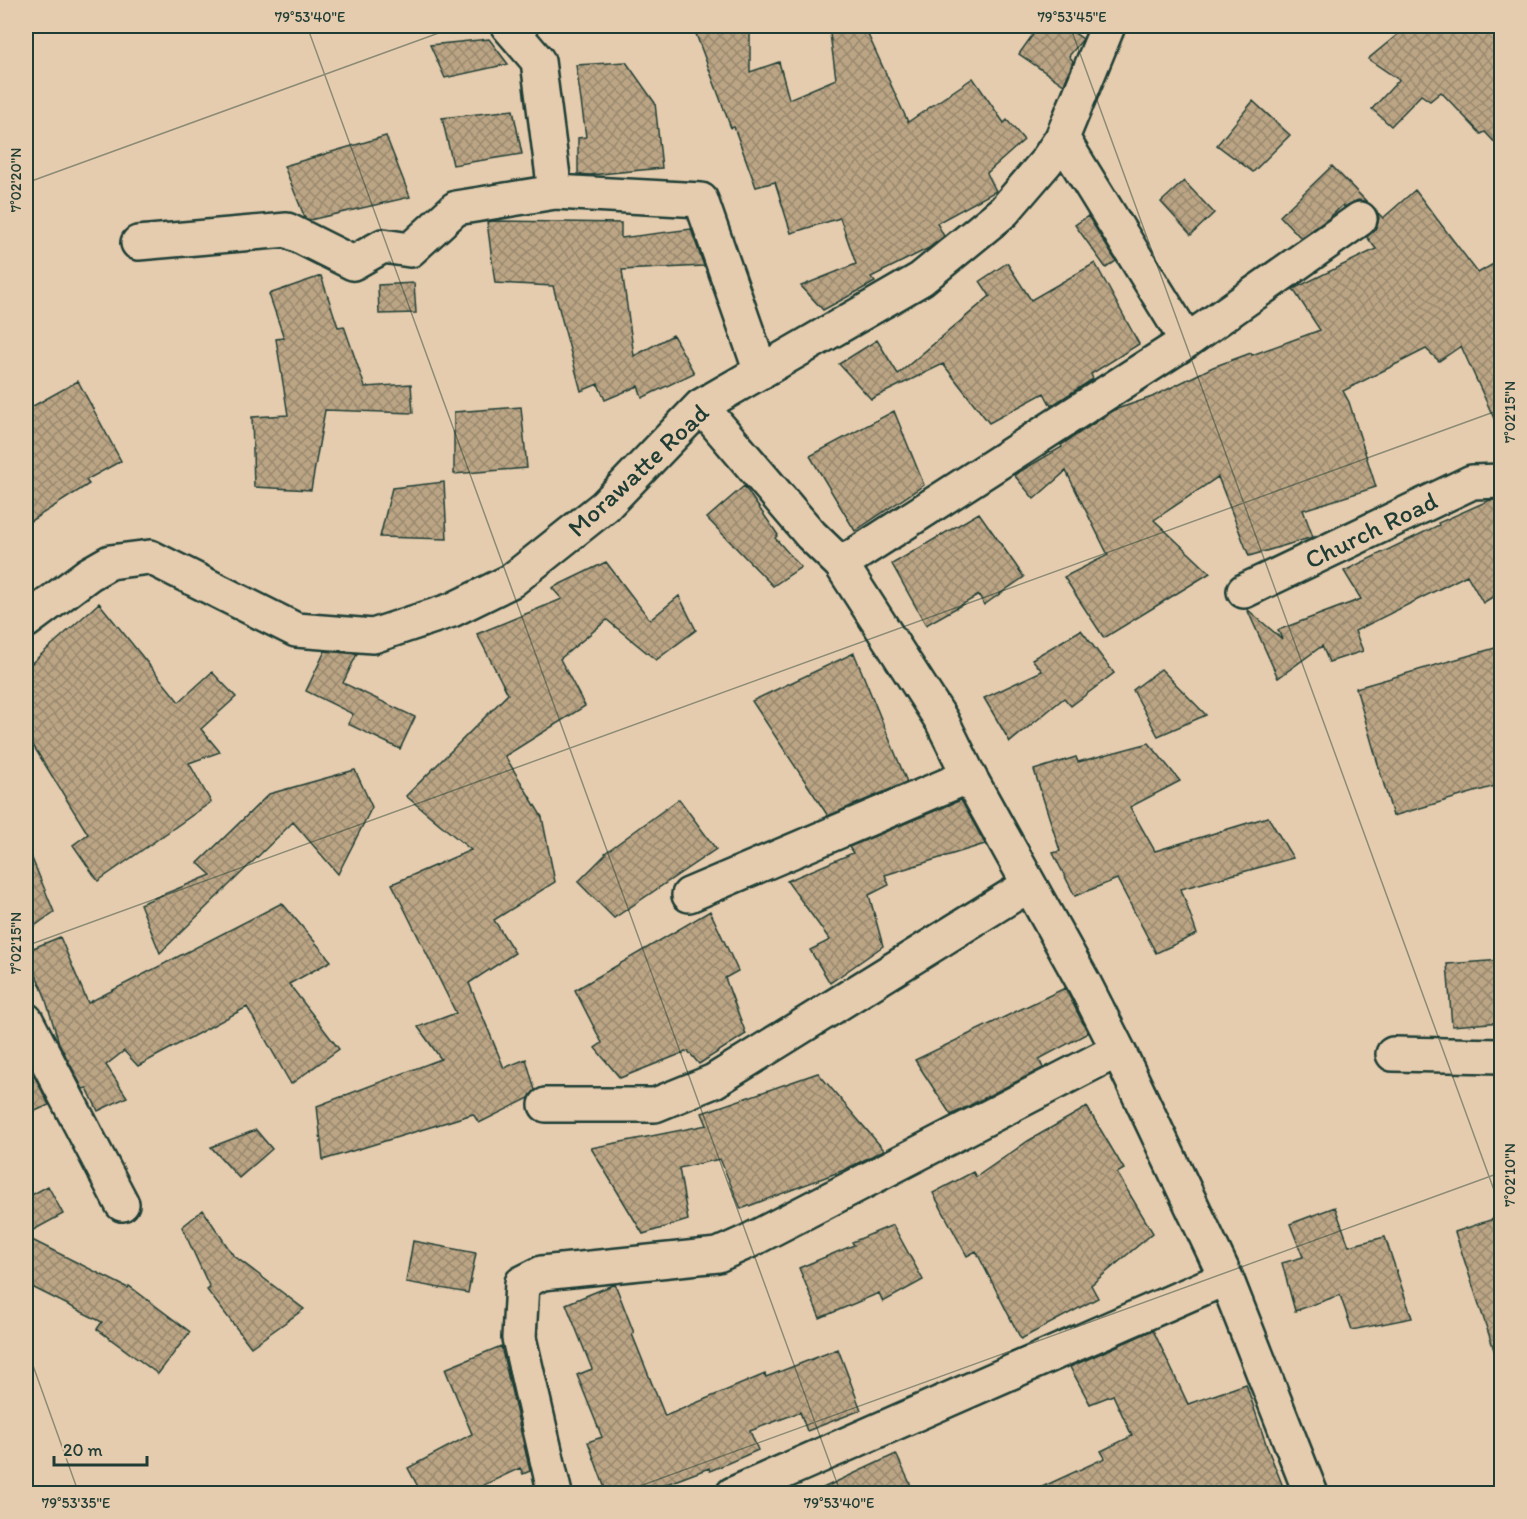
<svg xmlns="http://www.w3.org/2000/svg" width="1527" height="1519" font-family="Itim,sans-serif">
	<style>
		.building { fill: url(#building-cross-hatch); stroke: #1f3d34; stroke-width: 1.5 }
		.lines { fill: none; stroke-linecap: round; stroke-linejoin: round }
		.minor-casing { stroke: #1f3d34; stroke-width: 38 }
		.minor { stroke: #e6ccae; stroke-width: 33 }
		.ticks { fill: none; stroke: #1f3d34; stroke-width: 1.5; stroke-opacity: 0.45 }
		.labels { text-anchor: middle; stroke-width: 5; stroke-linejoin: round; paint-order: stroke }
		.street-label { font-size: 26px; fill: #1f3d34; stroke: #e6ccae }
		.neatline { fill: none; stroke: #1f3d34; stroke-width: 2 }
		.ticks-label { font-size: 15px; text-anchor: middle; fill: #1f3d34 }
	</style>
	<defs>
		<pattern id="building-cross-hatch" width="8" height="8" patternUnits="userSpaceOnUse" patternTransform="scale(1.5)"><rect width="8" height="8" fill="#bca585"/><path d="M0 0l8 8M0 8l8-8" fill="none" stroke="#98886e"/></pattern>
	</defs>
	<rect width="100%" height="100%" fill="#e6ccae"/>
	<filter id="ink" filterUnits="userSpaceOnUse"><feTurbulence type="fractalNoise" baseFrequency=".0167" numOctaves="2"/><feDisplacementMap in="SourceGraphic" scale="12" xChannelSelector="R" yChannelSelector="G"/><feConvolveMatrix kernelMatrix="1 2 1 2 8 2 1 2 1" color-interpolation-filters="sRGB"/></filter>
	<g filter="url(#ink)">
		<path class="building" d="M 693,26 L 750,26 L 750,72 L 779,62 L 789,99 L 836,79 L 829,26 L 864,26 L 908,122 L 973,78 L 1004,123 L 1007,120 L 1024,140 L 987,173 L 996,191 L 937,223 L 944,236 L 929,248 L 871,277 L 875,282 L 823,310 L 801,286 L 856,264 L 840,218 L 791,233 L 775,182 L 756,187 L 734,127 L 731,128 Z
			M 1039,26 L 1064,26 L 1083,39 L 1069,56 L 1073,61 L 1064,85 L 1019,54 Z
			M 1408,26 L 1502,26 L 1502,150 L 1485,132 L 1481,134 L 1441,92 L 1430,101 L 1421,95 L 1391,126 L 1372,109 L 1399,80 L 1368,59 Z
			M 489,39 L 508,64 L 445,78 L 430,45 Z
			M 626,62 L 655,103 L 662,168 L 590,175 L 578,174 L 578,138 L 586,137 L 576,65 Z
			M 1253,101 L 1290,135 L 1253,172 L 1217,145 Z
			M 513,110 L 522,154 L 453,165 L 442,118 Z
			M 386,136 L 410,197 L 310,220 L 305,218 L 284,166 Z
			M 1332,166 L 1367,202 L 1358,200 L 1344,207 L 1343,205 L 1329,218 L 1301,238 L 1280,216 Z
			M 1184,181 L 1214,213 L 1191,235 L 1161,202 Z
			M 1415,190 L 1478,273 L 1502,259 L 1502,436 L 1461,346 L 1439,361 L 1426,349 L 1343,391 L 1349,402 L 1376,487 L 1303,510 L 1313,537 L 1249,556 L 1218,477 L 1154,520 L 1210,573 L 1104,638 L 1064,577 L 1108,555 L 1066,471 L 1034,499 L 1014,475 L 1062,447 L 1061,445 L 1114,410 L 1152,397 L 1213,367 L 1251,353 L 1252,355 L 1320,330 L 1293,289 L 1376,249 L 1367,237 L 1377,226 L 1379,218 L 1376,211 L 1383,218 Z
			M 1088,216 L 1116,261 L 1106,268 L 1075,225 Z
			M 494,221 L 621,223 L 621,238 L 691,229 L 704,266 L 622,270 L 634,356 L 673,335 L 694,373 L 642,398 L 638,386 L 605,400 L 598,384 L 581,391 L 553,286 L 495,283 L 487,222 Z
			M 1007,263 L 1031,300 L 1095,263 L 1139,344 L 1091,374 L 1093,379 L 1051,406 L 1044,393 L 989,423 L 943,364 L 871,399 L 839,364 L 877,340 L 898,374 L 990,296 L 980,281 Z
			M 321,276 L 338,327 L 344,326 L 365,387 L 411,384 L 413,413 L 325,410 L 311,490 L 254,487 L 252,417 L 288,415 L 276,339 L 284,338 L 269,294 Z
			M 414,283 L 416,313 L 379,314 L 378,285 Z
			M 78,381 L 121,461 L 86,480 L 89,484 L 26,524 L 26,410 Z
			M 521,407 L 527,468 L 454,474 L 454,412 Z
			M 894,411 L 924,485 L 855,531 L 810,456 Z
			M 444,482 L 447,539 L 380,537 L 392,488 Z
			M 744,486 L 778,535 L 775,538 L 801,567 L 773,586 L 707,518 Z
			M 1490,500 L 1502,500 L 1502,591 L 1483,603 L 1467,575 L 1355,631 L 1363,651 L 1329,662 L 1322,646 L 1278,678 L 1247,609 L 1282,639 L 1278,630 L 1361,599 L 1344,571 L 1439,525 L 1438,523 Z
			M 979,513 L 1024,577 L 984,605 L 979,595 L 926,625 L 892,564 Z
			M 606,562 L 650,620 L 679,596 L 696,630 L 656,660 L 607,620 L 560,659 L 585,706 L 505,756 L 542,817 L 555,882 L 494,920 L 515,953 L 469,983 L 504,1068 L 526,1059 L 535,1090 L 529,1098 L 479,1123 L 473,1114 L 323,1160 L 317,1106 L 441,1059 L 418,1027 L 456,1013 L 392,884 L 471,850 L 406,796 L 508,694 L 477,634 L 562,599 L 552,588 Z
			M 99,603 L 179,702 L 212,672 L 236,697 L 201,729 L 220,752 L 189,763 L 211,802 L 98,881 L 73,845 L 88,834 L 26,734 L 26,668 Z
			M 1081,630 L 1114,673 L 1071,706 L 1064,698 L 1010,742 L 984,698 L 1042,671 L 1032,659 Z
			M 1502,646 L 1502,784 L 1393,816 L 1356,688 Z
			M 325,651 L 357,654 L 343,683 L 415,717 L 400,749 L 348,724 L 353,714 L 306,691 Z
			M 854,653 L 907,782 L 828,816 L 752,701 Z
			M 1161,669 L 1206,715 L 1158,736 L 1133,690 Z
			M 1149,743 L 1180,781 L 1130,807 L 1155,851 L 1268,817 L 1293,858 L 1181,889 L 1197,934 L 1156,953 L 1117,879 L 1075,896 L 1053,853 L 1060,851 L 1034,770 L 1076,757 L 1078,762 Z
			M 355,770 L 372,807 L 338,874 L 293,822 L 160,953 L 140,904 L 211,875 L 198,863 L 269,794 Z
			M 679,799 L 716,849 L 614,918 L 578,882 L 606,854 L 605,853 Z
			M 961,800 L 985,844 L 885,875 L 889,885 L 869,895 L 883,946 L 830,983 L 810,950 L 830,940 L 787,881 L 853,853 L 849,847 Z
			M 26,844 L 54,912 L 26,932 Z
			M 282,903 L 331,961 L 289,984 L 339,1049 L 291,1084 L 247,1007 L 138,1066 L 124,1051 L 106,1065 L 127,1097 L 98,1111 L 87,1088 L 83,1089 L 59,1043 L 44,994 L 26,951 L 60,937 L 88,1003 Z
			M 710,911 L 738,971 L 725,978 L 746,1034 L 699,1064 L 688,1051 L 620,1078 L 595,1048 L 602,1043 L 575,990 Z
			M 1502,960 L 1502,1022 L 1452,1026 L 1447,964 Z
			M 1065,988 L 1088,1033 L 1039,1059 L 1043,1068 L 951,1115 L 915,1060 Z
			M 31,1069 L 49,1105 L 26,1115 L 26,1072 Z
			M 818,1073 L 884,1150 L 844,1170 L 741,1209 L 720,1159 L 679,1168 L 688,1220 L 643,1234 L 591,1148 L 707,1125 L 702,1113 Z
			M 1087,1107 L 1124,1169 L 1117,1173 L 1153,1233 L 1091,1285 L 1098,1298 L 1021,1339 L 976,1251 L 967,1256 L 933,1193 L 973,1172 L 976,1177 L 1028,1141 Z
			M 256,1130 L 272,1149 L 239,1178 L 211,1147 Z
			M 48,1186 L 63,1214 L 26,1234 L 26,1198 Z
			M 1335,1207 L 1349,1246 L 1385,1237 L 1412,1318 L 1352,1330 L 1340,1295 L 1295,1311 L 1282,1263 L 1303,1257 L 1290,1224 Z
			M 203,1210 L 233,1255 L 304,1309 L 251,1347 L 207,1290 L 210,1288 L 182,1227 Z
			M 1502,1216 L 1502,1358 L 1497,1359 L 1455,1232 Z
			M 893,1225 L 923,1280 L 883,1302 L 879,1293 L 820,1318 L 799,1268 L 854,1245 L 852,1242 Z
			M 26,1237 L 128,1288 L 129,1286 L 190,1332 L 158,1374 L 97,1329 L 102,1322 L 26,1284 Z
			M 413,1241 L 476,1253 L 468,1293 L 406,1282 Z
			M 615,1284 L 634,1333 L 632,1334 L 665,1416 L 765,1374 L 766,1377 L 838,1349 L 861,1410 L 807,1431 L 800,1412 L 750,1431 L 758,1450 L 710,1471 L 709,1468 L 640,1494 L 607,1494 L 588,1442 L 602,1437 L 577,1375 L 592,1369 L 566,1304 Z
			M 1153,1330 L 1188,1404 L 1246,1384 L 1267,1447 L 1286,1494 L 1027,1494 L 1105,1458 L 1101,1451 L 1132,1436 L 1113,1395 L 1090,1404 L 1070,1367 Z
			M 501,1346 L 530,1471 L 523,1474 L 520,1468 L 465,1494 L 422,1494 L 408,1468 L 472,1434 L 445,1369 Z
			M 896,1454 L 915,1494 L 810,1494 Z"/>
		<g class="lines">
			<g class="minor-casing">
				<path id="minor" d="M 508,26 L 538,61 L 555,192 L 701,200 L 761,372
					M 1062,138 L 1187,341
					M 138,243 L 287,230 L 353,263 L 383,246 L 410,250 L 456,208 L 555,192
					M 701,406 L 811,535 L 841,564 L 942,721 L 969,776 L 1085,985 L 1118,1050 L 1226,1278 L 733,1494
					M 841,564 L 1187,341 L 1360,219
					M 1244,591 L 1472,482 L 1502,481
					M 26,621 L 89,574 L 110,562 L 150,557 L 296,630 L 373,636 L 452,610 L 511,581 L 605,506 L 701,406 L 921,279 L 1004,211 L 1046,162 L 1062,138 L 1108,26
					M 689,895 L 969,776
					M 26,1020 L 122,1204
					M 1393,1054 L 1502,1056
					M 546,1105 L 655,1105 L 714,1081 L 1029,885
					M 1226,1278 L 1311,1494
					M 555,1494 L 519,1338 L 522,1283 L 542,1273 L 718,1255 L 747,1242 L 1118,1050"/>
			</g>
			<use href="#minor" class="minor"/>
		</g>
	</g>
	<path class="ticks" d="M 307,26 L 841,1494M 1070,26 L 1502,1212M 26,183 L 458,26M 26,946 L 1502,409M 26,1346 L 79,1494M 618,1494 L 1502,1172"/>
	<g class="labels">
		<g class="street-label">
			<text transform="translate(638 470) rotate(-43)" y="9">Morawatte Road</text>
			<text transform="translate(1371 530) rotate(-26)" y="9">Church Road</text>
		</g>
	</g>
	<rect width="1527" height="1519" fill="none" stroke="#e6ccae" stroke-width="66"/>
	<path d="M54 1456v9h93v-9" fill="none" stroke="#1f3d34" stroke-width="3"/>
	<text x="63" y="1456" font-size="18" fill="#1f3d34" stroke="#e6ccae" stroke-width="4.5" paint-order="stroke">20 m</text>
	<rect x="33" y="33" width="1461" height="1453" class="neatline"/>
	<g class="ticks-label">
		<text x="310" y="22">79°53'40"E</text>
		<text x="1072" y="22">79°53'45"E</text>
		<text transform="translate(16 180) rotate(-90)" y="5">7°02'20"N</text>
		<text transform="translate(1510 412) rotate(-90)" y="5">7°02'15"N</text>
		<text transform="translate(16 943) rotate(-90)" y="5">7°02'15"N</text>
		<text transform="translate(1510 1175) rotate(-90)" y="5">7°02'10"N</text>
		<text x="76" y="1508">79°53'35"E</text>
		<text x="839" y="1508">79°53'40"E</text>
	</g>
</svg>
